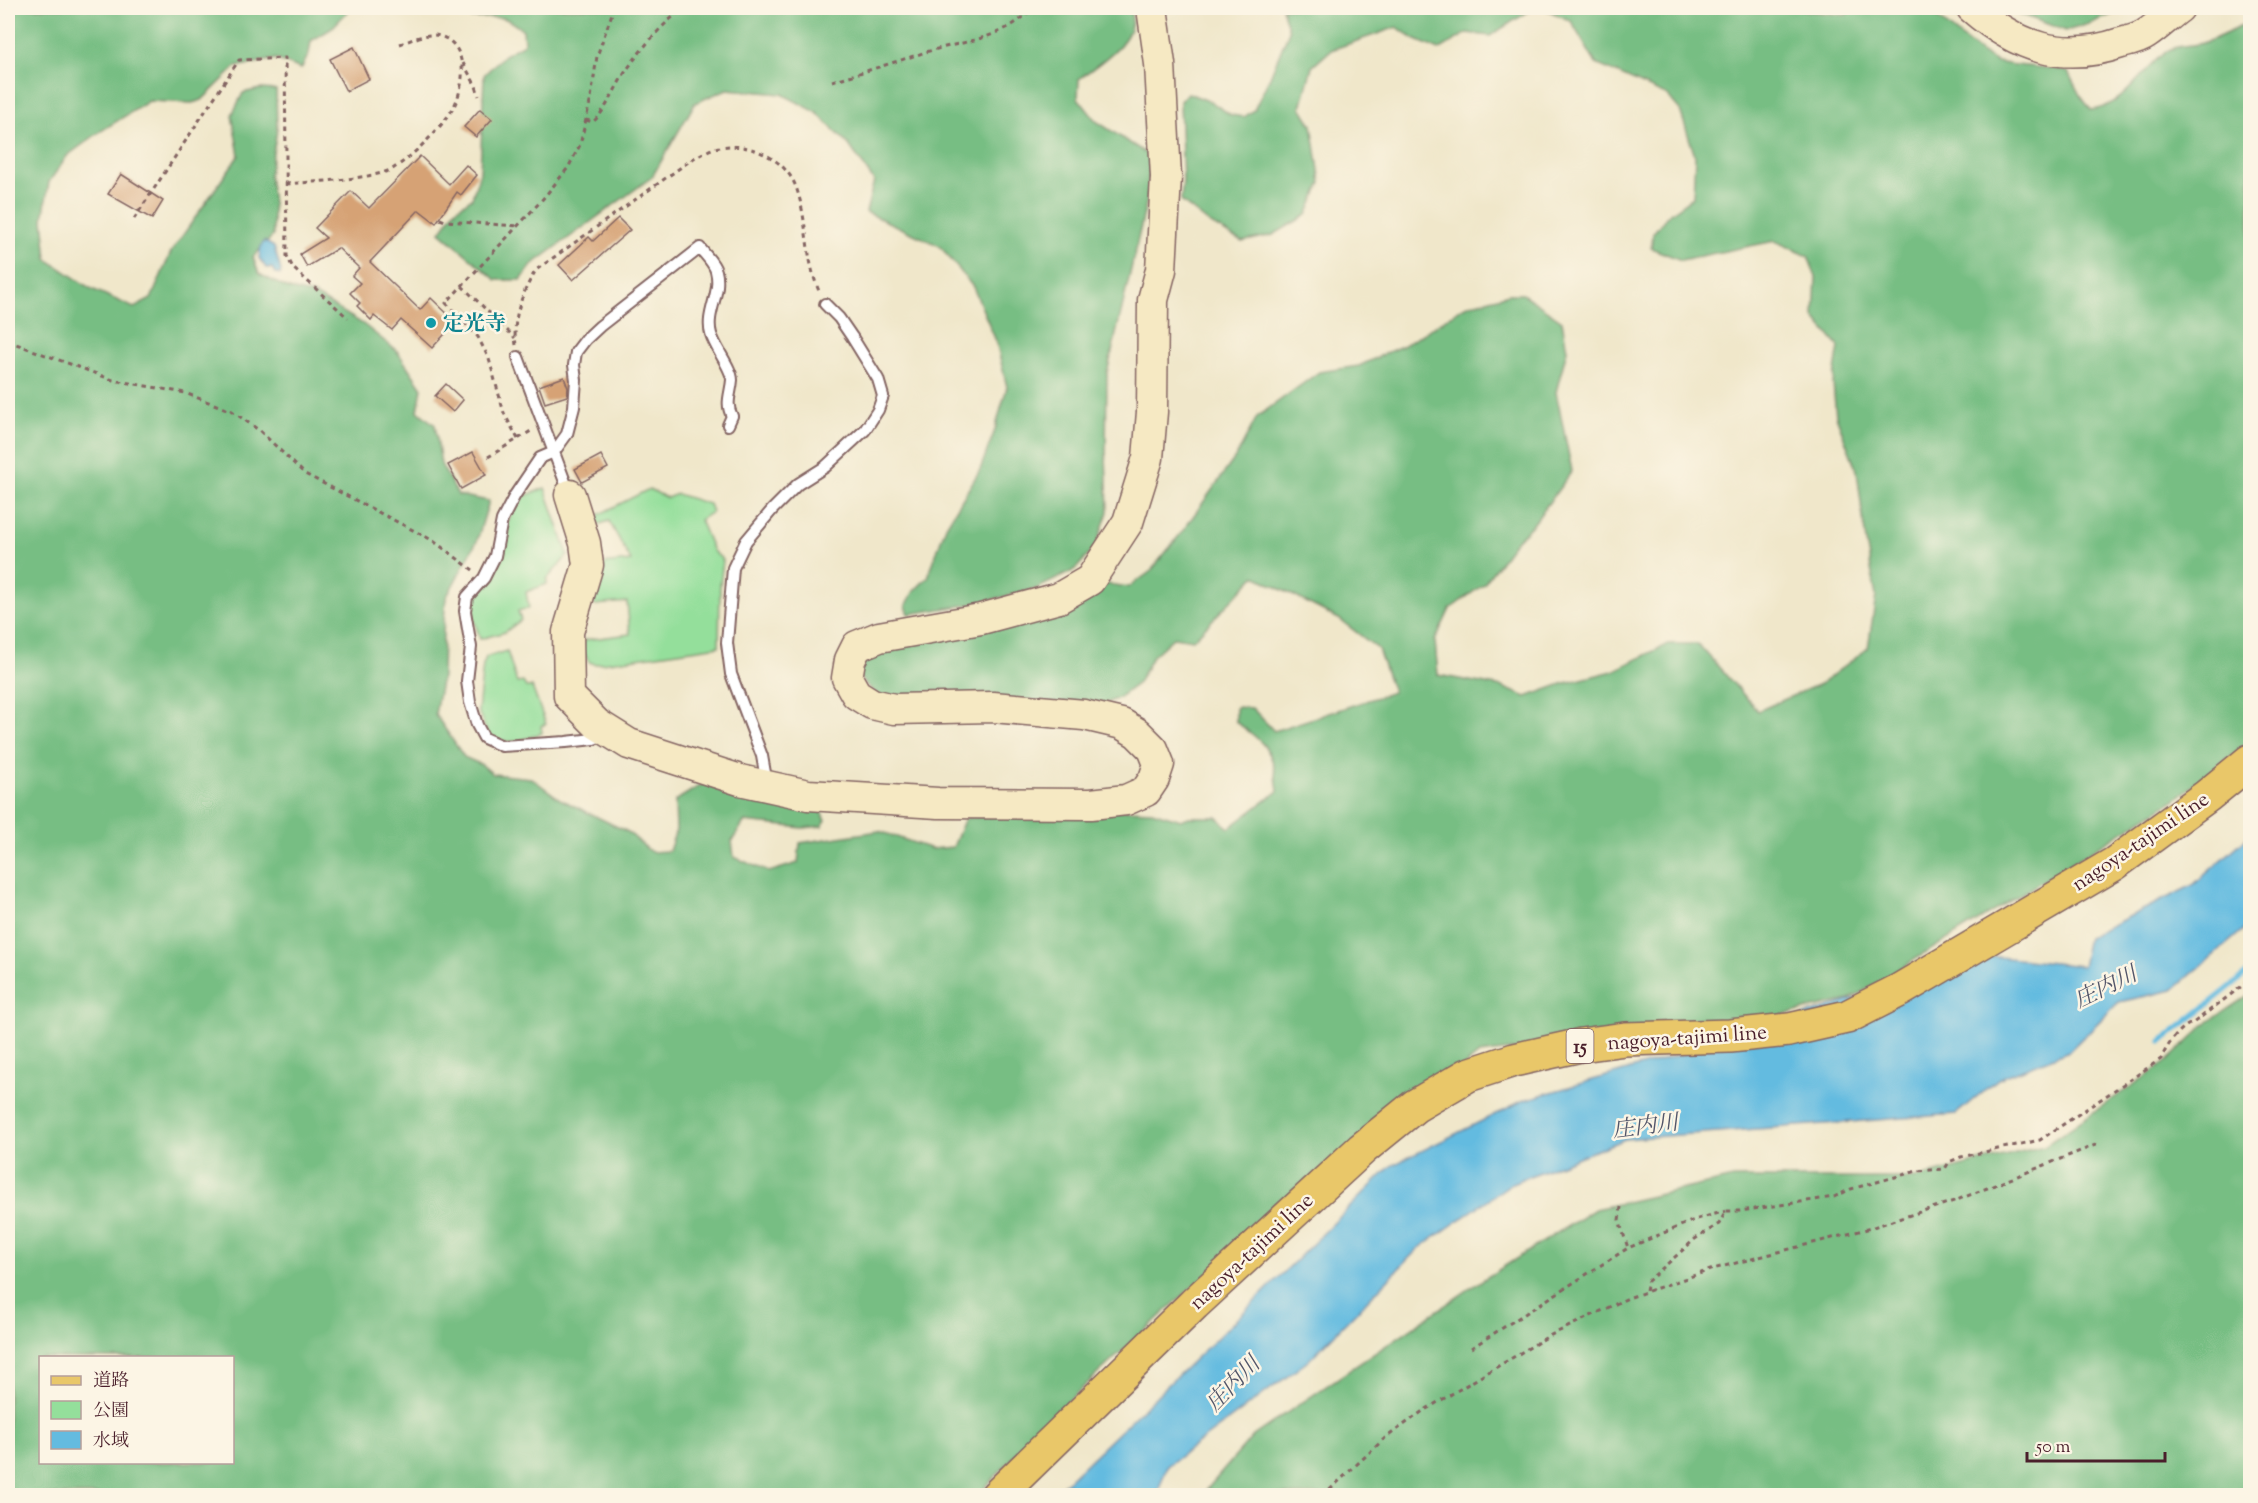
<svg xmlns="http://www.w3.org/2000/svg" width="2258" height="1503" font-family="'Sorts Mill Goudy','Noto Serif JP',serif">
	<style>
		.green { fill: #94df9b; stroke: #6f7f63; stroke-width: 1.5 }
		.forest { fill: #77be83; stroke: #606e57; stroke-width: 1.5; fill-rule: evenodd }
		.water { fill: #63bbe0; stroke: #566d86; stroke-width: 1.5 }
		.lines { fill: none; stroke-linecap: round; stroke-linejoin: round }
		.stream { stroke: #63bbe0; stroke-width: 5 }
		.building { fill: #d6a274 }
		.lane-casing { stroke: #846563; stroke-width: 14 }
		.secondary-casing { stroke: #846563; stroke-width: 33 }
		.primary-casing { stroke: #846563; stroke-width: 36 }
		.path { stroke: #846563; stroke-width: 3; stroke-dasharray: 4.5 4.5; stroke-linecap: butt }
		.lane { stroke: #fff; stroke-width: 10 }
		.secondary { stroke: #f6e9c3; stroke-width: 30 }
		.primary { stroke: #e9c769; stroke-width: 33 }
		.culture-dot { fill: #0f9aa8; stroke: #fcf5e5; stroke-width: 2 }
		.labels { text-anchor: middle; stroke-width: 5; stroke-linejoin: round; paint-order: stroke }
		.shield { fill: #fcf5e5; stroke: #7f5f63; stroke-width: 1.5 }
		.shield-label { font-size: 20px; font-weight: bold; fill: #4a1f2b }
		.culture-label { font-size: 21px; font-weight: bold; fill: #0d838f; stroke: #fcf5e5; text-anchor: start }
		.street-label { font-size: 21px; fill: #4a1f2b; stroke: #fcf5e5 }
		.water-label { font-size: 22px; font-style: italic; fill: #53566a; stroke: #fcf5e5 }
	</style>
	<rect width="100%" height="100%" fill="#fcf5e5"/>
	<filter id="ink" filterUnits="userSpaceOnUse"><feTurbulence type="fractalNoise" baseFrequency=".0167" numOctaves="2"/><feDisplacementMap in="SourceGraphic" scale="12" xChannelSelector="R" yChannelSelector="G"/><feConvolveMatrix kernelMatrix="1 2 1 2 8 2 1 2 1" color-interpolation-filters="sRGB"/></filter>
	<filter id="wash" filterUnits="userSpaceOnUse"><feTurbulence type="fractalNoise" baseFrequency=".008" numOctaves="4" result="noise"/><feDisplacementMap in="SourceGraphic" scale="24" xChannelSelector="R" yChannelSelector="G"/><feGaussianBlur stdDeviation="1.35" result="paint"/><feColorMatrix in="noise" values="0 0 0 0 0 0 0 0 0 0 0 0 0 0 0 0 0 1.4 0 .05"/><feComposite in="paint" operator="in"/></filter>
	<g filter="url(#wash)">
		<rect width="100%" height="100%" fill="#f0e7ca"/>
		<path class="green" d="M 545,488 L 568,555 L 547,579 L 547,584 L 526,592 L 529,608 L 518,611 L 521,620 L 505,632 L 480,639 L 470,607 L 475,594 L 519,498 Z
			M 649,489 L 667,498 L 677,494 L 709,504 L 712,512 L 700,520 L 713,551 L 723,560 L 720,586 L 719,646 L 595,664 L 589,662 L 582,650 L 584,640 L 630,634 L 627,602 L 595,605 L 586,597 L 601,564 L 631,561 L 609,521 L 594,526 L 590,519 Z
			M 507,651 L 517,683 L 523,682 L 526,687 L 532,687 L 546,724 L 541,726 L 542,733 C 519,741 511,747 488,735 L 478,711 L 483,665 L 486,657 Z"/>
		<path class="forest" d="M 8,8 L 351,8 L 331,29 L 311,41 L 309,54 L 301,69 L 276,59 L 236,67 L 202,100 L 192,103 L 149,101 L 101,131 L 67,156 L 49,182 L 43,219 L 47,259 L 90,288 L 134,308 L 151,299 L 171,252 L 239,155 L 232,115 L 243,93 L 260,89 L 276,90 L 277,130 L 269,175 L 273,204 L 273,236 L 253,257 L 259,274 L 289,289 L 315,295 L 363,324 L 397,351 L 422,388 L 418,411 L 435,425 L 441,464 L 458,495 L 489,501 L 477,541 L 446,598 L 443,633 L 442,676 L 435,714 L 464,757 L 482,765 L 493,774 L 531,778 L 560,799 L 628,832 L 651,852 L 669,851 L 676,830 L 675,801 L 704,783 L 819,809 L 826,820 L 822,826 L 803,828 L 744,822 L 732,841 L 734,857 L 769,872 L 798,863 L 800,843 L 879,831 L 932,849 L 953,847 L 965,818 L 1127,810 L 1152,811 L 1181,820 L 1189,817 L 1217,817 L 1229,828 L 1278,791 C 1273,751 1269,746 1236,722 L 1236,707 L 1252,708 L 1274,731 L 1393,692 L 1378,649 L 1339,619 L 1255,576 L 1193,640 L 1174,637 L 1152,657 L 1138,683 L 1118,698 L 1094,709 L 881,699 L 858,676 L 870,651 L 1060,607 L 1107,584 L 1129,587 L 1150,572 L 1182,532 L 1237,455 L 1257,417 L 1319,372 L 1359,366 L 1410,342 L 1465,306 L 1509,294 L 1523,294 L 1562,321 L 1567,350 L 1556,392 L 1572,471 L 1534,523 L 1514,543 L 1484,584 L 1450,609 L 1435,641 L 1438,675 L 1502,687 L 1526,697 L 1562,684 L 1613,671 L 1668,644 L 1698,644 L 1758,711 L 1822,683 L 1868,648 L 1876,596 L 1866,542 L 1857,471 L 1836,416 L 1833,383 L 1839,347 L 1814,317 L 1816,277 L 1808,256 L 1775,241 L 1681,260 L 1651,248 L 1653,233 L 1668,215 L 1693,197 L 1695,156 L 1680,110 L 1668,96 L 1596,64 L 1571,21 L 1543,8 L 1800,8 L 1808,11 L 1846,15 L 1852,8 L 1927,8 C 1939,19 1984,58 1998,62 C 2021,68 2046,65 2068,72 L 2080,95 L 2091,110 C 2125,107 2141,69 2167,51 C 2175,45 2189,46 2199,44 C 2217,39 2234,30 2250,21 L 2250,741 L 2176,799 L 1849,1000 L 1774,1017 L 1479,1054 L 1192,1287 L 1053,1415 L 978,1495 L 8,1495 ZM 40,1358 L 232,1358 L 232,1462 L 40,1462 Z
			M 454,8 L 1130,8 C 1141,39 1101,61 1079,79 L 1078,98 L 1096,121 L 1150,156 L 1147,200 L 1107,373 L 1106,453 L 1108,512 L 1096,546 L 1075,570 L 1036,589 L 974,604 L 909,614 L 906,606 L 914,591 L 928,577 L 946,526 L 980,470 L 995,430 L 1007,387 L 996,341 L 973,287 L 940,246 L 866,212 L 874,181 L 849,145 L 816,112 L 782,94 L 727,89 L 695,103 L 652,177 L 533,264 L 521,280 L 496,280 L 440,232 L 456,209 L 472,198 L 480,172 L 484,75 L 504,55 L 524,44 L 523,30 C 517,27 509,19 503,18 C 482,15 471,25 454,8 Z
			M 1282,8 L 1534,8 L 1490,36 L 1467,33 L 1439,50 L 1414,39 L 1397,27 L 1331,50 L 1312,67 L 1301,107 L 1312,125 L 1321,183 L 1307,215 L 1273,235 L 1242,242 L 1209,223 L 1181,201 L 1183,180 L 1180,101 L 1188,93 L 1211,102 L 1231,115 L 1244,117 L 1254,110 L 1270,77 L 1289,31 Z
			M 2004,8 L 2127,8 L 2089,24 L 2066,31 Z
			M 2250,994 L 2250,1495 L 1202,1495 L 1253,1436 L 1481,1281 L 1595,1209 L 1733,1178 L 1916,1178 L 2044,1146 L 2165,1063 L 2210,1021 Z"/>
		<path class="water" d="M 264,241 L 274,247 L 281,271 L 280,275 L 275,273 L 272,268 L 266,268 L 259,258 L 261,246 Z
			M 2250,835 L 2250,924 L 2173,990 L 2119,1002 L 2069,1051 L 1998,1079 L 1956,1114 L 1625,1139 L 1512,1183 L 1418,1249 L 1308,1361 L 1167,1466 L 1157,1495 L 1052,1496 L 1245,1311 L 1391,1166 L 1524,1100 L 1693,1051 L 1990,956 L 2082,966 L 2088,937 L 2193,885 Z"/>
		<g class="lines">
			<path class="stream" d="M 2161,1042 L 2250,971"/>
		</g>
		<g id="blocks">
			<path class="building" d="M 354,47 L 369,79 L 346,91 L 330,59 Z
				M 480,109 L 492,119 L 476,137 L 464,127 Z
				M 420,156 L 449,184 L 466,165 L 477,175 L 461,195 L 457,192 L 436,223 L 419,210 L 370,262 L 420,310 L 431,298 L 456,322 L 432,348 L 401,320 L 392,330 L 374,316 L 371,320 L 357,306 L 360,303 L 350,293 L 360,283 L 352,276 L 359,268 L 338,248 L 307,267 L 300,254 L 326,238 L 315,228 L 351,191 L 369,208 Z
				M 121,174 L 163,201 L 152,219 L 108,194 Z
				M 618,218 L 630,230 L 573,280 L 559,265 L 589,237 L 593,241 Z
				M 564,377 L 568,388 L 567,396 L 545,403 L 539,386 Z
				M 446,384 L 463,400 L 453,412 L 435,396 Z
				M 473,452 L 486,475 L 461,489 L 448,465 Z
				M 601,455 L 608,468 L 582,482 L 575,469 Z"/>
		</g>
	</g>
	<g filter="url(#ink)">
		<use href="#blocks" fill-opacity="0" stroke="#846563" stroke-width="1.5"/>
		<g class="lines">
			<g class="lane-casing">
				<path id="lane" d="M 518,357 L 570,495
					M 606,734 L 594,739 L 566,742 L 502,746 L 484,738 L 477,725 L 470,702 L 467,681 L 471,647 L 465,611 L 467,597 L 484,578 L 495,556 L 502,520 L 515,495 L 540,458 L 554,452 L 567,434 L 574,407 L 576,380 L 574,365 L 576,352 L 586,339 L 600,326 L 700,248 C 705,255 714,263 716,271 C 722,293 705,313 711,334 C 715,348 732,369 732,380 C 731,394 725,403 732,416 L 728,425
					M 767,784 L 762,756 L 731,674 L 727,643 L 733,568 L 746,541 L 772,510 L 798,484 L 825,467 L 865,430 L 878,410 L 883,396 L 878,379 L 852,337 L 839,318 L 825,304"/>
			</g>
			<g class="secondary-casing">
				<path id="secondary" d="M 1972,8 C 2017,47 2062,63 2121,43 C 2129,41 2139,39 2146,34 C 2158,26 2168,16 2179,8
					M 570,495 L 585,543 L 588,565 L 568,632 L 569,696 L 597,724 L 629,744 L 740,780 L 808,795 L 938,803 L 1091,804 L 1126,800 L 1146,791 L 1154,779 L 1159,764 L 1153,749 L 1137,733 L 1122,724 L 1084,715 L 993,707 L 894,709 L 872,704 L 856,694 L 847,678 L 850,660 L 857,646 L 879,637 L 981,619 L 1059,598 L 1090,580 L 1128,522 L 1148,458 L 1152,412 L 1153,300 L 1161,270 L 1166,177 L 1160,64 L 1152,8"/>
			</g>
			<g class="primary-casing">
				<path id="primary" d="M 997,1496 L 1194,1304 L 1362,1149 L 1415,1106 L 1468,1075 L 1514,1060 L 1581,1045 L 1625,1039 L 1730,1036 L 1789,1030 L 1847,1017 L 1900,990 L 2114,864 L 2207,796 L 2250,761"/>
			</g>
			<path class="path" d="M 463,63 L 476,86 L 479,96
				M 832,81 C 864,72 895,62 926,52 C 963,41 1006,39 1032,8
				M 586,120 L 593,122 C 608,108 615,87 626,71 C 642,48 662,24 684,8
				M 286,184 C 309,182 378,179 394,168 C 412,157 441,128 452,110 C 465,88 470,45 440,36 C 427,32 412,40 400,44
				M 134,219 L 239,60 L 285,58 L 287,256 L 293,268 L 348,318
				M 440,219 L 445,221 L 518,226
				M 462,286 L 515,338
				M 8,341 L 113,380 L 185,393 L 232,411 L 260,431 L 305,474 L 432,540 L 473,570
				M 516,345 C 512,318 522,293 536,270 L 694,158 C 702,154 711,148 720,147 C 749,142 785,158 796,187 C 808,220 805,259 819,291
				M 518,439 L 504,413 L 489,359 L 478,337 L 446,303 L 541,201 L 568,168 L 580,145 L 591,98 L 597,56 L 614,8
				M 488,457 L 531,431
				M 1621,1207 L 1619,1220 L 1628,1248
				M 1646,1291 L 1648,1281 L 1695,1239 L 1719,1224 L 1726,1211 L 1740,1211 L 1834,1197 L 1851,1189 L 1917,1171 L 1945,1169 L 1949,1162 L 1961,1157 L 2040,1140 L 2161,1059 C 2166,1047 2181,1025 2193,1023 L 2250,980
				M 1471,1348 L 1628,1248 L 1694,1220 L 1726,1211
				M 1323,1496 L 1384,1439 L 1423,1411 L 1547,1337 L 1628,1298 L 1713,1269 L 1867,1229 L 1957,1200 L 2098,1144"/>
			<use href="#lane" class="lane"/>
			<use href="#secondary" class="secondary"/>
			<use href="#primary" class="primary"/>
		</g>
	</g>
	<circle class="culture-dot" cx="431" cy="323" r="6"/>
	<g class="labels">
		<rect class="shield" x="1566.5" y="1029" width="27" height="34" rx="4.5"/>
		<g class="shield-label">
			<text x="1580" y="1053">15</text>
		</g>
		<g class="culture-label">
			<text x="443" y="330">定光寺</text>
		</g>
		<g class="street-label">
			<text transform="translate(2140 841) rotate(-34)" y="7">nagoya-tajimi line</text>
			<text transform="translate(1687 1037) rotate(-4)" y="7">nagoya-tajimi line</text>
			<text transform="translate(1251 1251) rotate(-43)" y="7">nagoya-tajimi line</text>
		</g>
		<g class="water-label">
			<text transform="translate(2105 986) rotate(-26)" y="8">庄内川</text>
			<text transform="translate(1645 1125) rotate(-7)" y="8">庄内川</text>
			<text transform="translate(1232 1383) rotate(-46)" y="8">庄内川</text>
		</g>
	</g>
	<rect width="2258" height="1503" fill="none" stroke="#fcf5e5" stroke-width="30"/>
	<rect x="39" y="1356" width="195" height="108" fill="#fcf5e5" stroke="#b59f9b" stroke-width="1.5"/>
	<rect x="51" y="1376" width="30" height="9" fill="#e9c769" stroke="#b59f9b" stroke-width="1.5"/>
	<text x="93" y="1386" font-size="18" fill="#4a1f2b">道路</text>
	<rect x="51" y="1401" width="30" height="18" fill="#94df9b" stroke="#b59f9b" stroke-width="1.5"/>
	<text x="93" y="1416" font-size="18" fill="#4a1f2b">公園</text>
	<rect x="51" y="1431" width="30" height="18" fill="#63bbe0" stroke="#b59f9b" stroke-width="1.5"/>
	<text x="93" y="1446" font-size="18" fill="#4a1f2b">水域</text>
	<path d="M2027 1452v9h138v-9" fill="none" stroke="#4a1f2b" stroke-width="3"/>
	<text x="2036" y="1452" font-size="18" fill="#4a1f2b" stroke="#fcf5e5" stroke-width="4.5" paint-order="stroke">50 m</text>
</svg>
